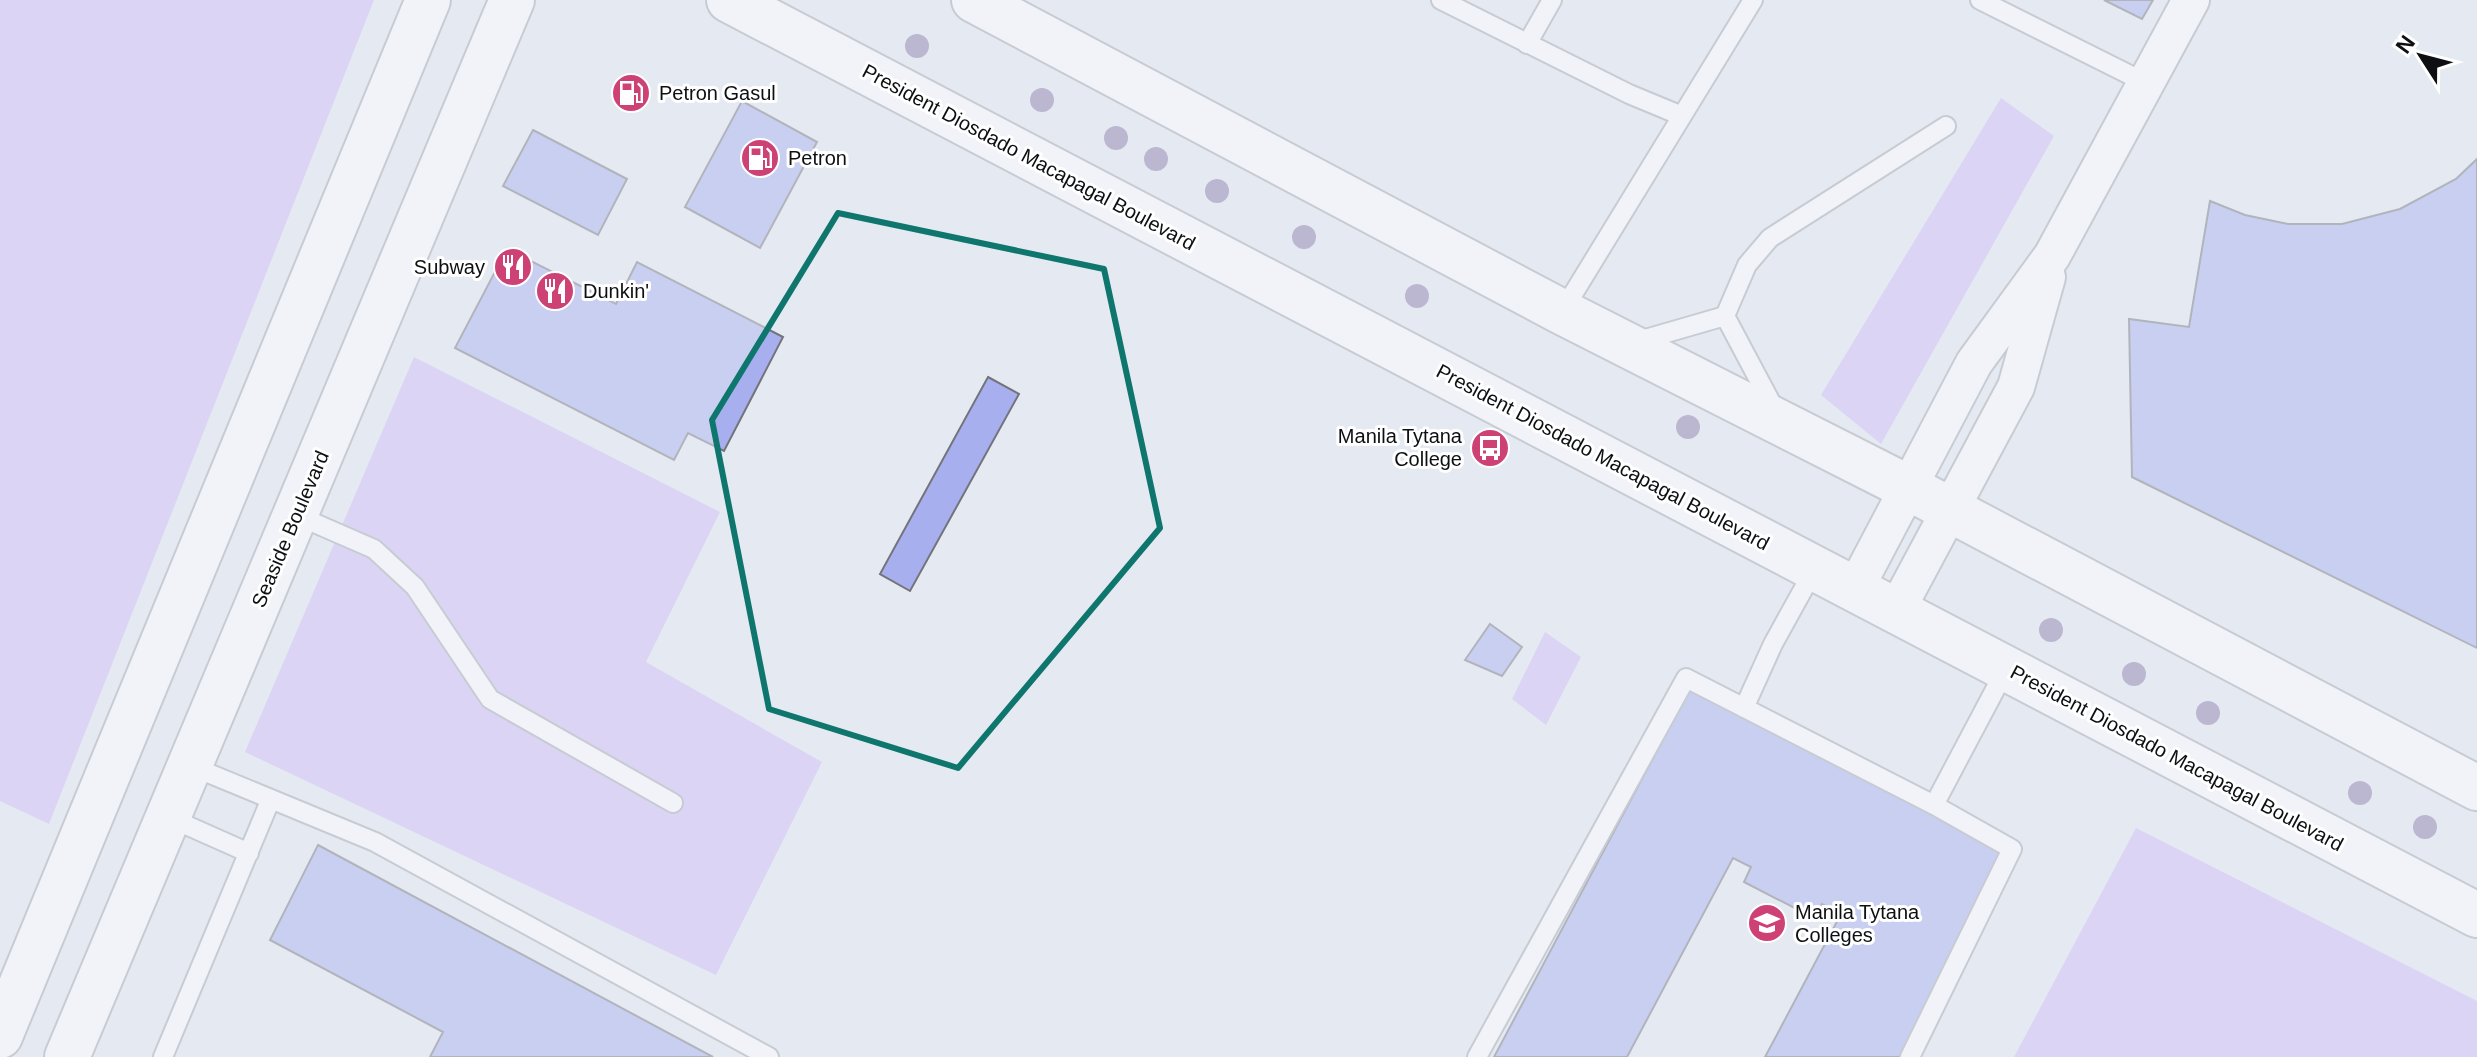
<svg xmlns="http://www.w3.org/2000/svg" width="2477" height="1057" font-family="Helvetica,sans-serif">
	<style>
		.green { fill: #cebbf5 }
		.building { fill: #a7afef; stroke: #73747b; stroke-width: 2 }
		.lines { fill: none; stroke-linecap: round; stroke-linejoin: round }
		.lane-casing { stroke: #a3a8ae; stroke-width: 22 }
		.street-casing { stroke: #a3a8ae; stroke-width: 40 }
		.secondary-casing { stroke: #a3a8ae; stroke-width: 48 }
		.lane { stroke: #fff; stroke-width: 18 }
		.street { stroke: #fff; stroke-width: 36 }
		.secondary { stroke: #fff; stroke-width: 44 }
		.tree { fill: #8a7aa6 }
		.marked { fill: none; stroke: #0f766e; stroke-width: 6; stroke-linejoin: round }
		.labels { text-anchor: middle; stroke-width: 6; stroke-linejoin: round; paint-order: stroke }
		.poi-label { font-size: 20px; fill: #0e0f12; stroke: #fff; text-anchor: start }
		.street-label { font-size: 20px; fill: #0e0f12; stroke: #fff }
	</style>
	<rect width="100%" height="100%" fill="#e5eaf2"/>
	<path class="green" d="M 0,0 L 374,0 L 49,824 L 0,801 Z
		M 2001,98 L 2054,136 L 1881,444 L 1821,395 Z
		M 414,357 L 720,512 L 646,662 L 822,762 L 716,975 L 245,752 Z
		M 1545,632 L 1581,657 L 1546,725 L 1512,699 Z
		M 2136,828 L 2477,1001 L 2477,1057 L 2014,1057 Z"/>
	<path class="building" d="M 2104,0 L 2153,0 L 2142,19 Z
		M 742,101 L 817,142 L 760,248 L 685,207 Z
		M 533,130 L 627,179 L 598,235 L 503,186 Z
		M 2477,159 L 2477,648 L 2132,477 L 2129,319 L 2189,327 L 2210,201 L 2245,215 L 2288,224 L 2342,224 L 2400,209 L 2456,179 Z
		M 507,249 L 616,304 L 637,262 L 783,337 L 724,451 L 688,433 L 674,460 L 455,348 Z
		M 988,377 L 1019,394 L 910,591 L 880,574 Z
		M 1490,624 L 1522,647 L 1502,676 L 1465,660 Z
		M 1694,681 L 2011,849 L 1900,1057 L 1765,1057 L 1841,914 L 1822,904 L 1814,918 L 1744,882 L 1751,867 L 1733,858 L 1627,1057 L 1494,1057 Z
		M 318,845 L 713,1057 L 430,1057 L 443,1032 L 270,940 Z"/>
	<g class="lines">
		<g class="lane-casing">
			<path id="lane" d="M 1441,0 L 1629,94 L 1682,116 L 1562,312
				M 1980,0 L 2146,83
				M 1527,44 L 1552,0
				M 1682,116 L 1753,0
				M 1725,316 L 1747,265 L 1770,238 L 1946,126
				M 1725,316 L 1776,412
				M 1635,342 L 1725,316
				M 296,515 L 374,549 L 415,587 L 490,699 L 673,803
				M 1744,708 L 1773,644 L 1815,568
				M 191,766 L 375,842 L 769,1057
				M 1934,805 L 2006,669
				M 168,817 L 249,853
				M 163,1057 L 270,801
				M 1477,1057 L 1686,678 L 1934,805 L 2012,849 L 1910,1057"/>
		</g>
		<g class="street-casing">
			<path id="street" d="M 1855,589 L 1974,363 L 2052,256 L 2191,0
				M 1896,611 L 2016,387 L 2047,277"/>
		</g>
		<g class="secondary-casing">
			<path id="secondary" d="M 729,0 L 2477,915
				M 974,0 L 1562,312 L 1909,488 L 2477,788
				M 0,1036 L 428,0
				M 67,1057 L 512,0"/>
		</g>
		<use href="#lane" class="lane"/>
		<use href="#street" class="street"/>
		<use href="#secondary" class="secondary"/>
	</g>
	<g class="tree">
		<circle cx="917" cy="46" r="12"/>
		<circle cx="1042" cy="100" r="12"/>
		<circle cx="1116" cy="138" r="12"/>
		<circle cx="1156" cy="159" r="12"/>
		<circle cx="1217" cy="191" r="12"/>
		<circle cx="1304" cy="237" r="12"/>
		<circle cx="1417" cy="296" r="12"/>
		<circle cx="1688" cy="427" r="12"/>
		<circle cx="2051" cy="630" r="12"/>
		<circle cx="2134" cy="674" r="12"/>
		<circle cx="2208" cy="713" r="12"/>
		<circle cx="2360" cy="793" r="12"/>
		<circle cx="2425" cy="827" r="12"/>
	</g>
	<path d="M0 0H2477V1057H0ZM 838,213 L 1104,269 L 1160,528 L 958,768 L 769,709 L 712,420 Z" fill="#e5eaf2" fill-opacity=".55" fill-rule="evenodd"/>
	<path class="marked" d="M 838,213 L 1104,269 L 1160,528 L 958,768 L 769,709 L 712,420 Z"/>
	<defs>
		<g id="fuel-disc" transform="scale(2)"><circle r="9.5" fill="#cd4174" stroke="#fff"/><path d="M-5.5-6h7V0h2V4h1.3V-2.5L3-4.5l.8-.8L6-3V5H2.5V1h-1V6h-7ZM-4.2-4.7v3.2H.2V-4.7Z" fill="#fff"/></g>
		<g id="restaurant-disc" transform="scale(2)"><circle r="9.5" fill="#cd4174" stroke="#fff"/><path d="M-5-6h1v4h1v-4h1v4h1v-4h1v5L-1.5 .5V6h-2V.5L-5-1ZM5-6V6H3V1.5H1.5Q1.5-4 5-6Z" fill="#fff"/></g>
		<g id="bus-disc" transform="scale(2)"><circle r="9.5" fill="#cd4174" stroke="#fff"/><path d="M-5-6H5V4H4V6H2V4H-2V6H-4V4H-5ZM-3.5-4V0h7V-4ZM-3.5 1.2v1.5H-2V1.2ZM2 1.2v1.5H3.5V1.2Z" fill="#fff"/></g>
		<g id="university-disc" transform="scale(2)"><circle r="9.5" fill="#cd4174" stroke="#fff"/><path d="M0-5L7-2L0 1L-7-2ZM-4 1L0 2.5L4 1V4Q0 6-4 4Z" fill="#fff"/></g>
	</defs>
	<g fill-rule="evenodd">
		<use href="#fuel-disc" x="631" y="93"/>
		<use href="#fuel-disc" x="760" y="158"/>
		<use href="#restaurant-disc" x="513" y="267"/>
		<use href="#restaurant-disc" x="555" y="291"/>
		<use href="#bus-disc" x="1490" y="448"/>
		<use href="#university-disc" x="1767" y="923"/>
	</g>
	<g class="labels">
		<g class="poi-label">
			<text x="659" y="100">Petron Gasul</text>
			<text x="788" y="165">Petron</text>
			<text x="485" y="274" text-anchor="end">Subway</text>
			<text x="583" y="298">Dunkin'</text>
			<text x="1462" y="443" text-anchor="end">Manila Tytana<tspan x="1462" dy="23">College</tspan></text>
			<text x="1795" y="919">Manila Tytana<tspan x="1795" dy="23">Colleges</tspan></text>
		</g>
		<g class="street-label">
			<text transform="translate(1029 157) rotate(28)" y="7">President Diosdado Macapagal Boulevard</text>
			<text transform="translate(1603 457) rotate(28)" y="7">President Diosdado Macapagal Boulevard</text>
			<text transform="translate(290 529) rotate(-67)" y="7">Seaside Boulevard</text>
			<text transform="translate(2177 758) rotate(28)" y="7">President Diosdado Macapagal Boulevard</text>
		</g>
	</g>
	<g transform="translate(2421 56) rotate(306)" stroke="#ffffff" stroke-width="6" paint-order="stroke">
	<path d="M0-6L14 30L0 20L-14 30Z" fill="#0e0f12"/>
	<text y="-12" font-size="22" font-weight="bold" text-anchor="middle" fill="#0e0f12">N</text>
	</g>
</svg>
